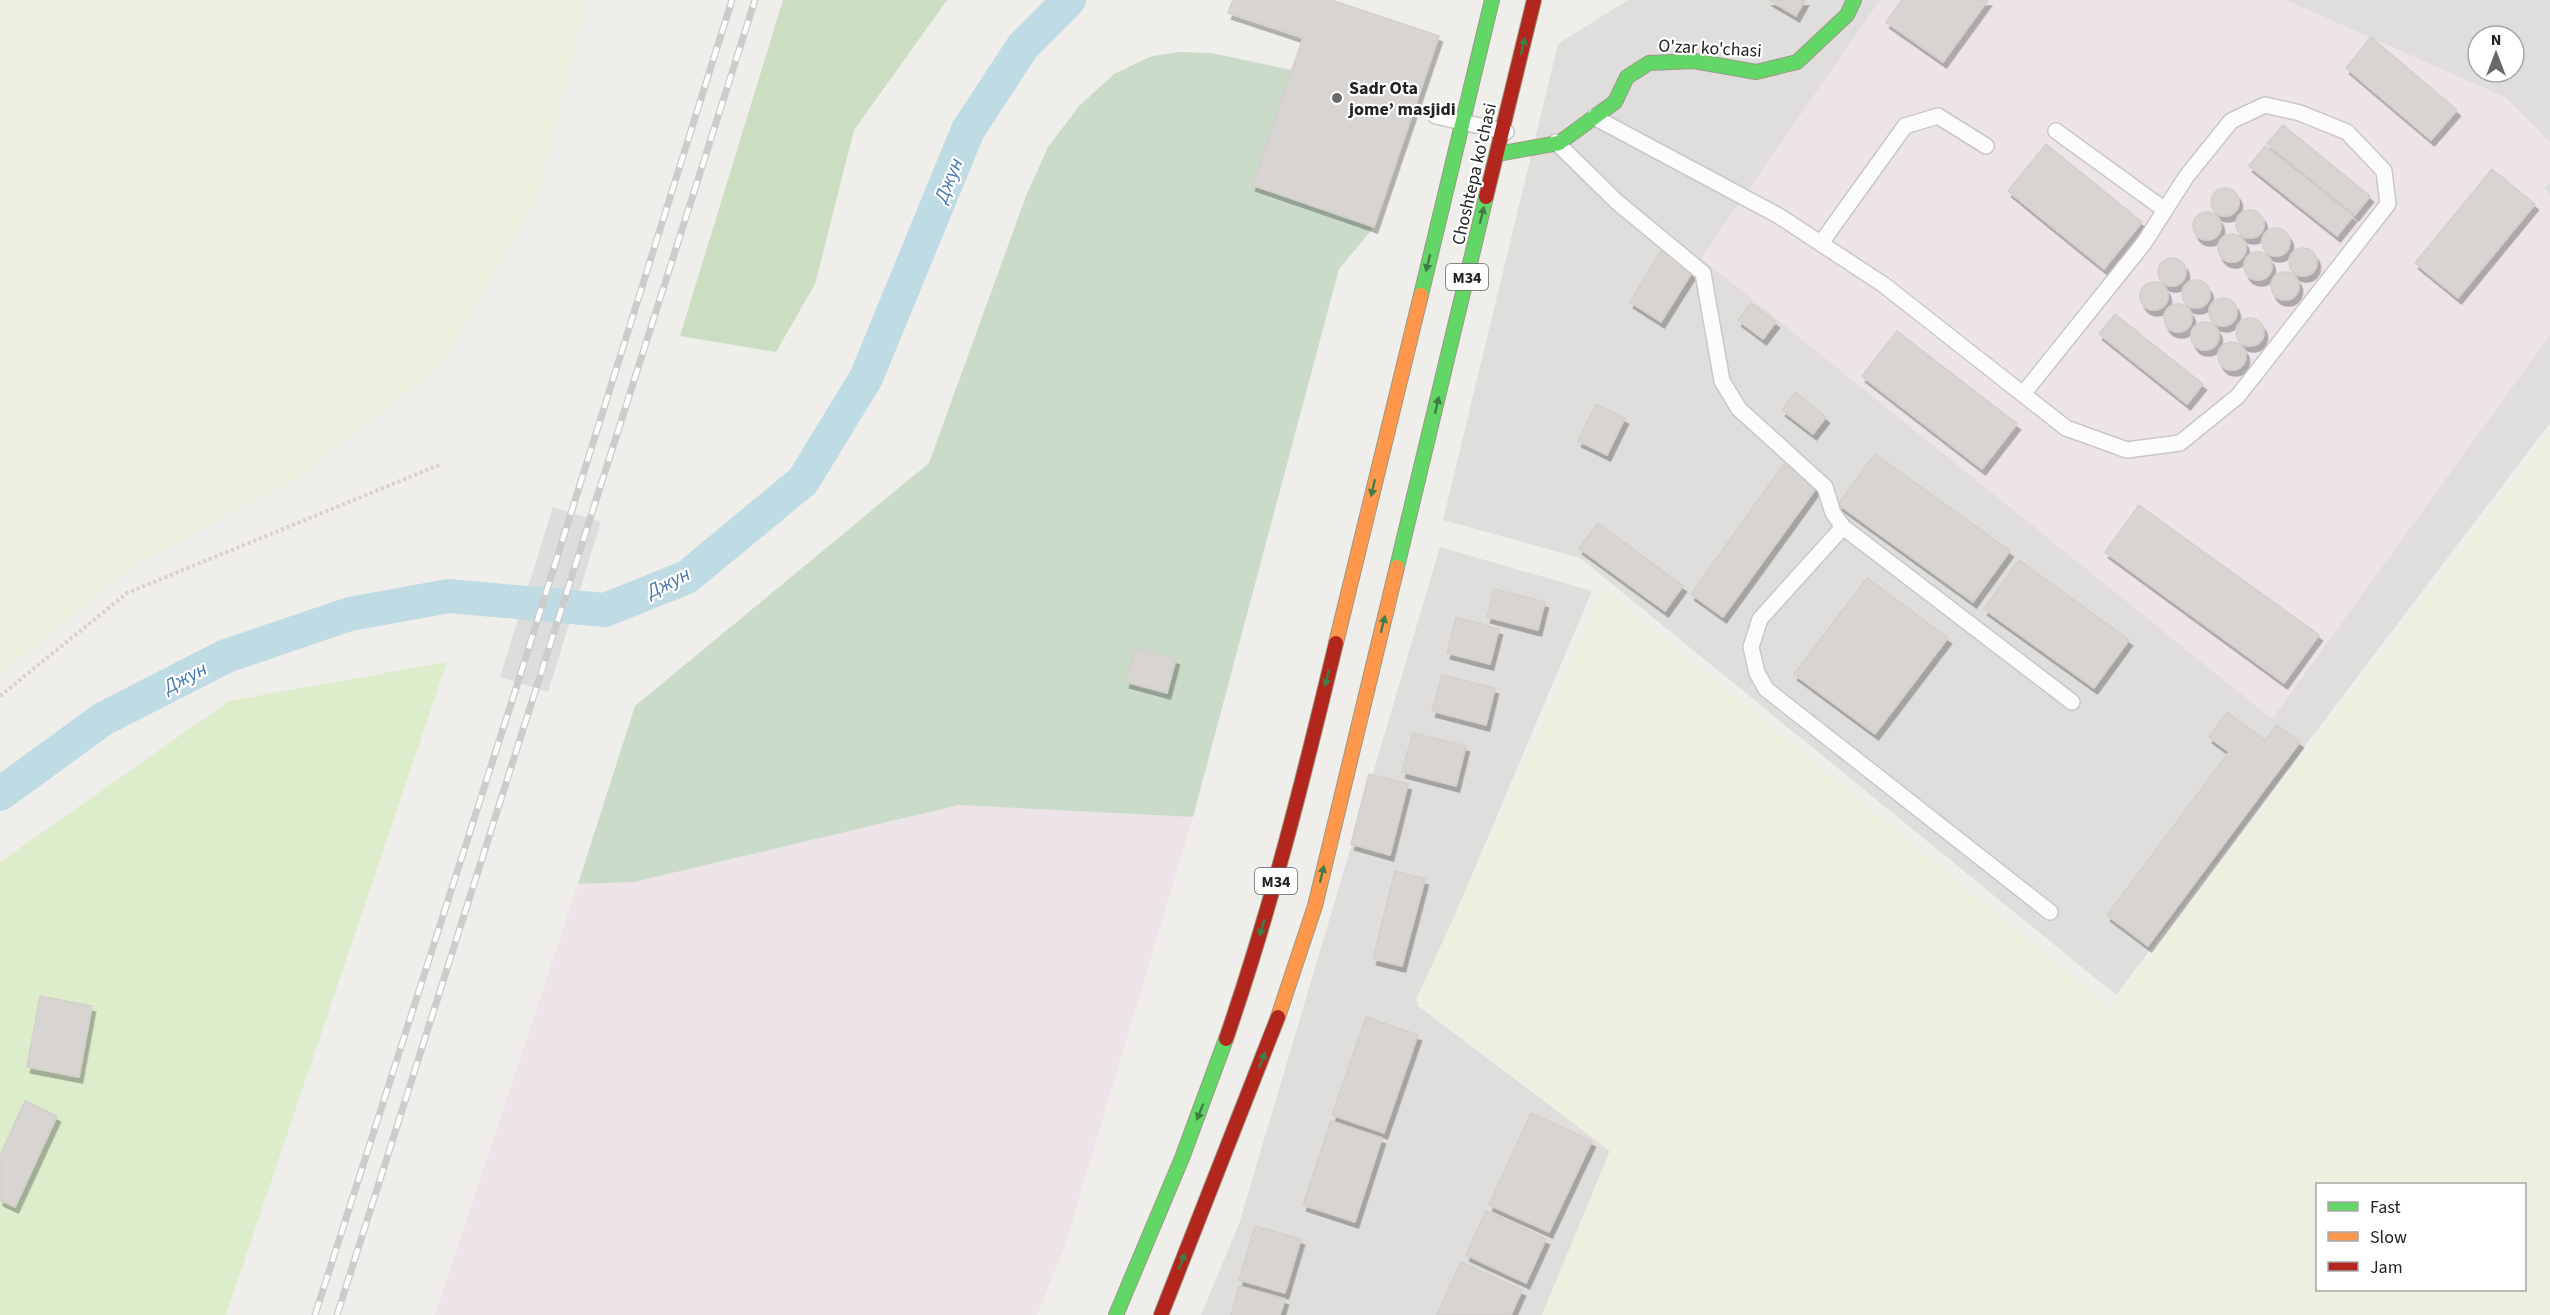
<svg xmlns="http://www.w3.org/2000/svg" width="2550" height="1315" font-family="'Source Sans 3',sans-serif">
	<style>
		.residential { fill: #dfdedc; fill-rule: evenodd }
		.industrial { fill: #ede4e9 }
		.farmland { fill: #efefdf; fill-rule: evenodd }
		.grass { fill: #ddeccb }
		.forest { fill: #cbdec1 }
		.cemetery { fill: #cadbca }
		.pier { fill: #dedddd }
		.lines { fill: none; stroke-linecap: round; stroke-linejoin: round }
		.canal { stroke: #bfdbe3; stroke-width: 34 }
		.building { fill: #d7d4d2; stroke: #d3d0cc; stroke-width: 1.5; filter: url(#shadow) }
		.lane-casing { stroke: #c9c8c7; stroke-width: 18 }
		.fast-casing { stroke: #999a82; stroke-width: 16 }
		.slow-casing { stroke: #999a82; stroke-width: 16 }
		.jam-casing { stroke: #999a82; stroke-width: 16 }
		.path { stroke: #dccecd; stroke-width: 4; stroke-dasharray: 3 3; stroke-linecap: butt }
		.lane { stroke: #fdfcfc; stroke-width: 15 }
		.fast { stroke: #63d668; stroke-width: 14 }
		.slow { stroke: #ff974d; stroke-width: 14 }
		.jam { stroke: #b3261e; stroke-width: 14 }
		.rail-casing { stroke: #ccc; stroke-width: 7 }
		.rail { stroke: #fff; stroke-width: 4.5; stroke-dasharray: 14; stroke-linecap: butt }
		.oneway { fill: #427c45 }
		.poi-dot { fill: #6a6968; stroke: #fff; stroke-width: 2 }
		.labels { text-anchor: middle; stroke-width: 4.5; stroke-linejoin: round; paint-order: stroke }
		.shield { fill: #fff; stroke: #646464; stroke-width: 1.5 }
		.shield-label { font-size: 16px; font-weight: bold; fill: #222 }
		.street-label { font-size: 18px; fill: #222; stroke: #fff }
		.poi-label { font-size: 18px; font-weight: bold; fill: #222; stroke: #fff; text-anchor: start }
		.water-label { font-size: 20px; font-style: italic; fill: #4a7aab; stroke: #fff }
	</style>
	<defs>
		<filter id="shadow"><feDropShadow dx="3.5" dy="6" stdDeviation="0" flood-color="#0004"/></filter>
	</defs>
	<rect width="100%" height="100%" fill="#f0eeeb"/>
	<path class="residential" d="M 1628,0 L 2550,0 L 2550,423 L 2116,995 L 1580,558 L 1443,520 L 1558,44 ZM 2478,36 L 2514,36 L 2514,72 L 2478,72 Z
		M 1440,547 L 1592,591 L 1417,1005 L 1610,1151 L 1542,1315 L 1201,1315 L 1239,1224 Z"/>
	<path class="industrial" d="M 1880,0 L 2286,0 L 2505,97 L 2550,142 L 2550,183 L 2544,188 L 2550,196 L 2550,335 L 2272,719 L 1701,258 Z
		M 959,805 L 1193,817 L 1064,1249 L 1037,1315 L 435,1315 L 578,884 L 635,882 Z"/>
	<path class="farmland" d="M 0,0 L 586,0 L 537,196 L 441,365 L 294,480 L 137,563 L 0,674 Z
		M 2550,433 L 2550,1315 L 1542,1315 L 1610,1151 L 1416,1000 L 1604,588 L 2110,1008 ZM 2318,1184 L 2524,1184 L 2524,1290 L 2318,1290 Z"/>
	<path class="grass" d="M 447,662 L 226,1315 L 0,1315 L 0,862 L 229,701 Z"/>
	<path class="forest" d="M 783,0 L 947,0 L 854,130 L 815,284 L 776,352 L 680,336 Z"/>
	<path class="cemetery" d="M 1180,52 L 1211,53 L 1292,70 L 1252,185 L 1374,227 L 1339,269 L 1193,817 L 959,805 L 634,882 L 578,884 L 635,706 L 929,463 L 1026,196 L 1048,147 L 1080,105 L 1114,74 L 1152,56 Z"/>
	<path class="pier" d="M 553,507 L 601,522 L 548,692 L 500,677 Z"/>
	<g class="lines">
		<path class="canal" d="M 0,794 L 103,719 L 226,656 L 350,614 L 449,596 L 605,610 L 687,577 L 803,481 L 866,378 L 968,130 L 1023,46 L 1069,0"/>
	</g>
	<path class="building" d="M 1233,0 L 1331,0 L 1439,36 L 1374,227 L 1252,185 L 1303,38 L 1228,13 Z
		M 1769,0 L 1805,0 L 1796,16 Z
		M 1902,0 L 1988,0 L 1943,62 L 1886,22 Z
		M 2371,37 L 2457,110 L 2431,140 L 2346,68 Z
		M 2283,125 L 2370,196 L 2355,215 L 2267,144 Z
		M 2046,144 L 2142,222 L 2104,269 L 2008,191 Z
		M 2265,146 L 2353,216 L 2337,236 L 2249,166 Z
		M 2492,169 L 2535,204 L 2458,298 L 2415,263 Z
		M2211 202a14 14 0 1 1 28 0a14 14 0 1 1-28 0Z
		M2236 224a14 14 0 1 1 28 0a14 14 0 1 1-28 0Z
		M2193 226a14 14 0 1 1 28 0a14 14 0 1 1-28 0Z
		M2262 242a14 14 0 1 1 28 0a14 14 0 1 1-28 0Z
		M2218 248a14 14 0 1 1 28 0a14 14 0 1 1-28 0Z
		M2289 262a14 14 0 1 1 28 0a14 14 0 1 1-28 0Z
		M 1661,251 L 1693,271 L 1661,322 L 1630,302 Z
		M2244 266a14 14 0 1 1 28 0a14 14 0 1 1-28 0Z
		M2158 272a14 14 0 1 1 28 0a14 14 0 1 1-28 0Z
		M2271 286a14 14 0 1 1 28 0a14 14 0 1 1-28 0Z
		M2182 294a14 14 0 1 1 28 0a14 14 0 1 1-28 0Z
		M2140 296a14 14 0 1 1 28 0a14 14 0 1 1-28 0Z
		M2209 312a14 14 0 1 1 28 0a14 14 0 1 1-28 0Z
		M 1751,303 L 1776,322 L 1763,339 L 1738,320 Z
		M2164 318a14 14 0 1 1 28 0a14 14 0 1 1-28 0Z
		M 2115,314 L 2203,384 L 2187,404 L 2099,334 Z
		M2236 332a14 14 0 1 1 28 0a14 14 0 1 1-28 0Z
		M2191 336a14 14 0 1 1 28 0a14 14 0 1 1-28 0Z
		M 1897,331 L 2017,424 L 1982,469 L 1862,376 Z
		M2218 356a14 14 0 1 1 28 0a14 14 0 1 1-28 0Z
		M 1795,392 L 1826,417 L 1813,434 L 1782,410 Z
		M 1596,404 L 1625,418 L 1607,455 L 1578,441 Z
		M 1875,454 L 2010,551 L 1973,602 L 1838,504 Z
		M 1784,464 L 1817,487 L 1723,617 L 1691,594 Z
		M 2139,505 L 2319,635 L 2284,683 L 2105,552 Z
		M 1598,523 L 1683,586 L 1665,611 L 1579,548 Z
		M 2019,560 L 2129,640 L 2094,688 L 1984,609 Z
		M 1867,578 L 1948,638 L 1875,734 L 1794,674 Z
		M 1494,589 L 1545,602 L 1538,630 L 1487,617 Z
		M 1456,617 L 1499,629 L 1490,664 L 1447,653 Z
		M 1135,648 L 1176,659 L 1167,693 L 1126,682 Z
		M 1442,675 L 1495,688 L 1486,725 L 1432,711 Z
		M 2227,712 L 2265,740 L 2277,725 L 2300,742 L 2148,946 L 2107,915 L 2229,752 L 2209,737 Z
		M 1413,733 L 1466,746 L 1456,786 L 1402,772 Z
		M 1369,774 L 1408,784 L 1390,855 L 1351,844 Z
		M 1395,871 L 1425,879 L 1402,966 L 1373,959 Z
		M 40,996 L 92,1006 L 79,1077 L 27,1067 Z
		M 1366,1017 L 1418,1035 L 1384,1133 L 1332,1115 Z
		M 25,1101 L 57,1116 L 15,1207 L 0,1200 L 0,1156 Z
		M 1531,1113 L 1592,1141 L 1549,1232 L 1489,1205 Z
		M 1331,1121 L 1382,1138 L 1355,1222 L 1303,1205 Z
		M 1486,1211 L 1546,1239 L 1526,1283 L 1466,1255 Z
		M 1255,1226 L 1301,1239 L 1285,1293 L 1239,1280 Z
		M 1461,1262 L 1522,1290 L 1511,1315 L 1437,1314 Z
		M 1239,1286 L 1285,1299 L 1280,1315 L 1231,1315 Z"/>
	<g class="lines">
		<g class="lane-casing">
			<path id="lane" d="M 1436,116 L 1506,132
				M 1594,117 L 1779,216 L 1884,285 L 2066,428 L 2127,450 L 2180,443 L 2238,396 L 2388,204 L 2384,171 L 2347,132 L 2300,113 L 2265,105 L 2231,121 L 2186,177 L 2144,243 L 2023,394
				M 2056,131 L 2165,210
				M 1556,142 L 1617,202 L 1703,273 L 1722,381 L 1739,409 L 1825,487 L 1833,513 L 1843,527 L 2072,702
				M 1821,243 L 1905,126 L 1938,116 L 1986,146
				M 1843,527 L 1760,619 L 1751,647 L 1757,673 L 1766,689 L 2050,912"/>
		</g>
		<g class="fast-casing">
			<path id="fast" d="M 1497,154 L 1559,143 L 1615,102 L 1627,77 L 1649,63 L 1694,61 L 1756,72 L 1797,62 L 1847,15 L 1854,0
				M 1421,295 L 1492,0
				M 1397,567 L 1486,197
				M 1116,1315 L 1182,1158 L 1226,1039"/>
		</g>
		<g class="slow-casing">
			<path id="slow" d="M 1336,643 L 1421,295
				M 1278,1017 L 1315,906 L 1397,567"/>
		</g>
		<g class="jam-casing">
			<path id="jam" d="M 1486,197 L 1534,0
				M 1226,1039 C 1271,909 1304,776 1336,643
				M 1161,1315 L 1278,1017"/>
		</g>
		<path class="path" d="M 0,696 L 127,593 L 439,465"/>
		<use href="#lane" class="lane"/>
		<use href="#fast" class="fast"/>
		<use href="#slow" class="slow"/>
		<use href="#jam" class="jam"/>
		<g class="rail-casing">
			<path id="rail" d="M 315,1315 L 518,682 L 732,0
				M 337,1315 L 755,0"/>
		</g>
		<use href="#rail" class="rail"/>
	</g>
	<defs><path id="oneway-solid" d="M-6-.8H1V-3.2L6.5 0L1 3.2V.8H-6Z" transform="scale(1.5)"/></defs>
	<g class="oneway">
		<use href="#oneway-solid" transform="translate(1523 46) rotate(-76)"/>
		<use href="#oneway-solid" transform="translate(1482 215) rotate(-76)"/>
		<use href="#oneway-solid" transform="translate(1428 263) rotate(104)"/>
		<use href="#oneway-solid" transform="translate(1437 405) rotate(-77)"/>
		<use href="#oneway-solid" transform="translate(1373 488) rotate(103)"/>
		<use href="#oneway-solid" transform="translate(1383 624) rotate(-76)"/>
		<use href="#oneway-solid" transform="translate(1327 678) rotate(104)"/>
		<use href="#oneway-solid" transform="translate(1322 874) rotate(-77)"/>
		<use href="#oneway-solid" transform="translate(1262 928) rotate(107)"/>
		<use href="#oneway-solid" transform="translate(1262 1060) rotate(-69)"/>
		<use href="#oneway-solid" transform="translate(1200 1112) rotate(111)"/>
		<use href="#oneway-solid" transform="translate(1182 1261) rotate(-69)"/>
	</g>
	<circle class="poi-dot" cx="1337" cy="98" r="6"/>
	<g class="labels">
		<g class="shield">
			<rect x="1446" y="264" width="42" height="26" rx="4.5"/>
			<rect x="1255" y="868" width="42" height="26" rx="4.5"/>
		</g>
		<g class="shield-label">
			<text x="1467" y="283">M34</text>
			<text x="1276" y="887">M34</text>
		</g>
		<g class="street-label">
			<text transform="translate(1710 48) rotate(3)" y="6">O'zar ko'chasi</text>
			<text transform="translate(1474 174) rotate(-77)" y="6">Choshtepa ko'chasi</text>
		</g>
		<g class="poi-label">
			<text x="1349" y="94">Sadr Ota<tspan x="1349" dy="21">jome’ masjidi</tspan></text>
		</g>
		<g class="water-label">
			<text transform="translate(948 180) rotate(-68)" y="7">Джун</text>
			<text transform="translate(668 582) rotate(-26)" y="7">Джун</text>
			<text transform="translate(185 677) rotate(-27)" y="7">Джун</text>
		</g>
	</g>
	<rect x="2316" y="1183" width="210" height="108" fill="#ffffff" stroke="#a7a7a7" stroke-width="1.5"/>
	<rect x="2328" y="1202" width="30" height="9" fill="#63d668" stroke="#a7a7a7" stroke-width="1.5"/>
	<text x="2370" y="1213" font-size="18" fill="#222222">Fast</text>
	<rect x="2328" y="1232" width="30" height="9" fill="#ff974d" stroke="#a7a7a7" stroke-width="1.5"/>
	<text x="2370" y="1243" font-size="18" fill="#222222">Slow</text>
	<rect x="2328" y="1262" width="30" height="9" fill="#b3261e" stroke="#a7a7a7" stroke-width="1.5"/>
	<text x="2370" y="1273" font-size="18" fill="#222222">Jam</text>
	<g transform="translate(2496 54)"><circle r="28" fill="#ffffff" stroke="#a7a7a7" stroke-width="1.5"/>
	<path d="M0-4.5L10 22L0 15L-10 22Z" fill="#6a6968"/>
	<text y="-9" font-size="16" font-weight="bold" text-anchor="middle" fill="#222222">N</text>
	</g>
</svg>
